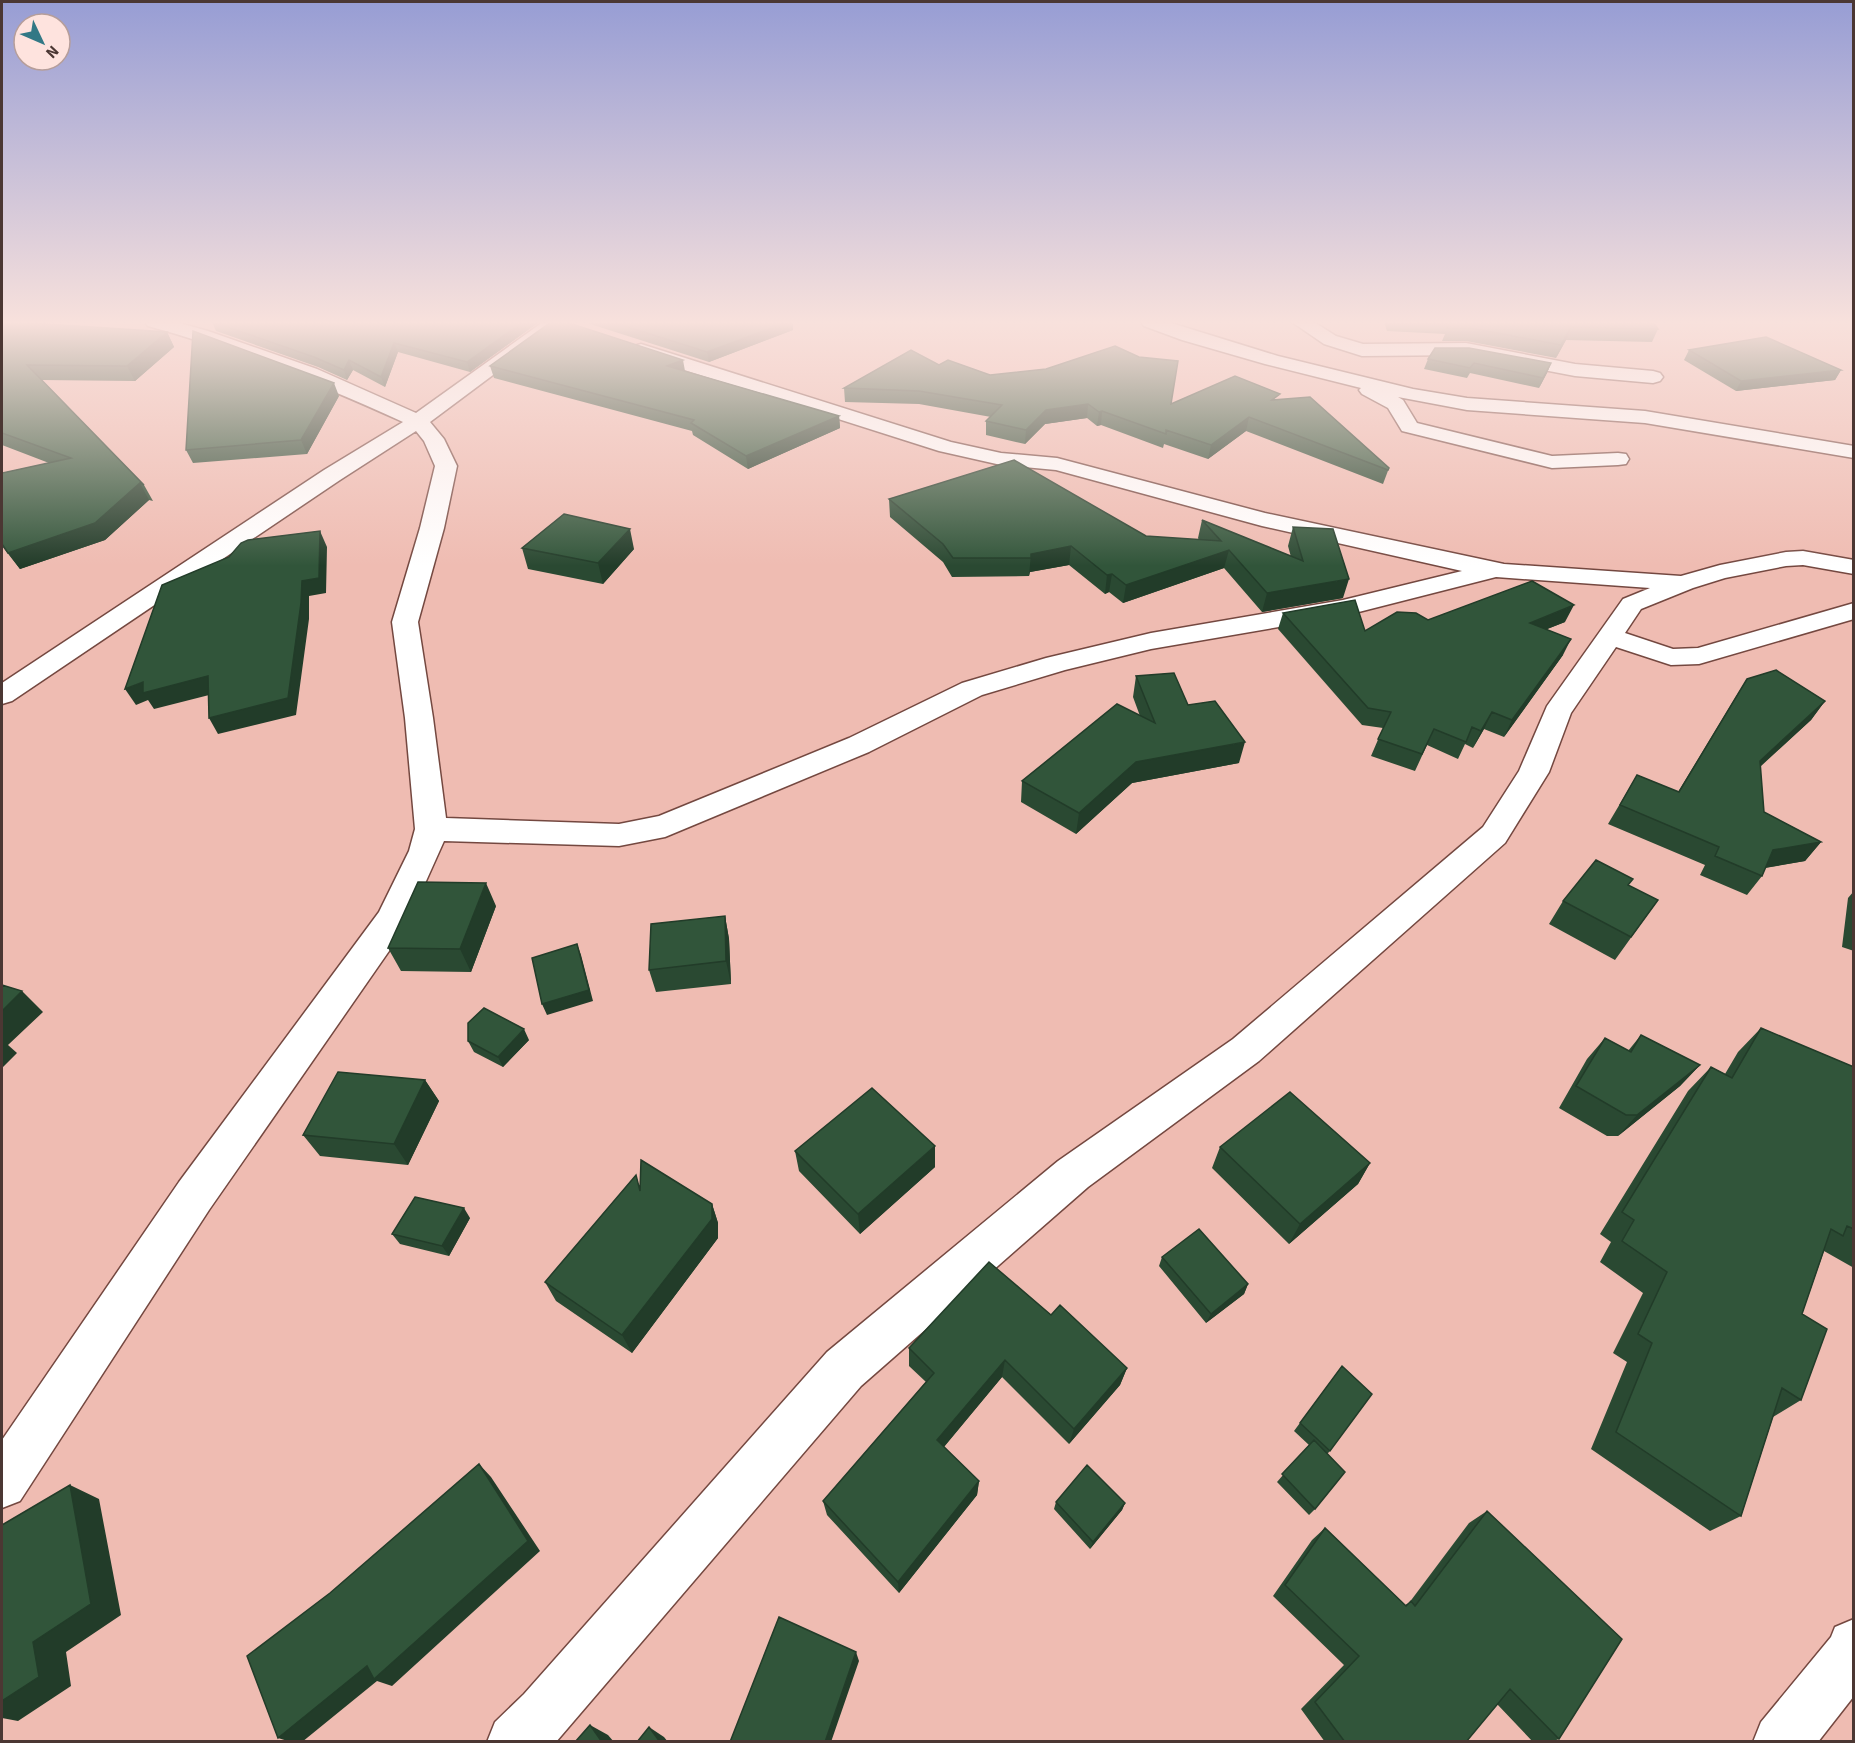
<svg xmlns="http://www.w3.org/2000/svg" width="1855" height="1743" font-family="'Source Sans 3',sans-serif">
	<style>
		.lines { fill: none; stroke-linecap: round; stroke-linejoin: round }
		.street-casing { stroke: #744840; stroke-width: 3 }
		.street { fill: #fff; fill-rule: evenodd }
		.wall { fill: #2a4932 }
		.shaded-wall { fill: #223c29 }
		.building { fill: #31553a; stroke: #223c29; stroke-width: 1.5 }
	</style>
	<rect width="100%" height="100%" fill="#efbcb2"/>
	<g class="lines">
		<g class="street-casing">
			<path id="street" d="M 145,322 L 176,322 L 208,331 L 317,369 L 416,413 L 543,322 L 564,322 L 430,422 L 444,439 L 457,466 L 444,528 L 418,622 L 433,718 L 446,818 L 619,824 L 659,816 L 849,738 L 962,683 L 1046,658 L 1151,633 L 1343,600 L 1462,571 L 1262,526 L 1056,470 L 1001,465 L 939,451 L 634,354 L 632,350 L 634,346 L 641,344 L 951,442 L 1001,453 L 1057,458 L 1265,513 L 1504,564 L 1681,576 L 1720,565 L 1786,552 L 1803,551 L 1854,560 L 1854,574 L 1803,565 L 1786,566 L 1725,578 L 1693,588 L 1641,609 L 1625,633 L 1673,649 L 1698,648 L 1854,603 L 1854,619 L 1699,664 L 1671,665 L 1616,647 L 1571,713 L 1549,772 L 1505,843 L 1259,1061 L 1088,1187 L 861,1386 L 556,1742 L 487,1742 L 495,1722 L 524,1694 L 827,1352 L 1058,1161 L 1233,1039 L 1483,827 L 1519,771 L 1547,706 L 1623,599 L 1650,588 L 1496,577 L 1343,616 L 1151,649 L 1065,670 L 982,695 L 869,752 L 665,837 L 619,846 L 444,841 L 405,928 L 209,1210 L 20,1501 L 2,1508 L 2,1440 L 179,1182 L 379,912 L 409,851 L 415,829 L 405,718 L 392,622 L 420,528 L 435,466 L 424,441 L 416,431 L 340,480 L 12,701 L 2,704 L 2,683 L 324,470 L 403,422 C 319,384 236,350 148,326 Z
				M 1141,322 L 1168,322 L 1278,356 L 1413,389 L 1467,398 L 1645,411 L 1854,446 L 1854,458 L 1645,423 L 1467,410 L 1398,397 L 1403,400 L 1417,423 L 1552,456 L 1618,453 L 1626,454 L 1629,459 L 1626,464 L 1618,465 L 1552,468 L 1402,431 L 1388,408 L 1362,394 L 1359,390 L 1361,388 L 1265,364 L 1182,340 L 1144,326 Z
				M 1292,322 L 1314,322 L 1336,336 L 1363,344 L 1466,343 L 1575,364 L 1653,371 L 1660,373 L 1663,377 L 1660,381 L 1653,383 L 1575,376 L 1466,355 L 1362,356 L 1324,344 Z
				M 1854,1619 L 1854,1696 L 1818,1742 L 1753,1742 L 1761,1722 L 1831,1637 L 1835,1627 Z"/>
		</g>
		<use href="#street" class="street"/>
	</g>
	<path class="wall" d="M 2,322 L 23,322 L 23,324 L 167,332 L 174,347 L 135,381 L 42,380 L 144,485 L 153,501 L 149,500 L 105,540 L 20,569 L 2,546 L 2,473 L 49,463 L 2,445 Z
		M 212,322 L 539,322 L 470,372 L 398,352 L 385,387 L 353,370 L 347,380 L 318,367 L 216,331 Z
		M 584,322 L 793,322 L 793,330 L 709,362 Z
		M 1384,322 L 1653,322 L 1658,329 L 1652,342 L 1566,340 L 1556,358 L 1466,341 L 1442,341 L 1445,334 L 1387,331 Z
		M 1689,350 L 1841,370 L 1835,380 L 1736,391 L 1684,360 Z
		M 1428,359 L 1551,363 L 1547,373 L 1539,388 L 1470,373 L 1467,378 L 1424,369 Z
		M 939,365 L 990,375 L 1171,404 L 1278,399 L 1389,468 L 1383,484 L 1246,431 L 1208,459 L 1164,444 L 1163,448 L 1101,425 L 1097,426 L 1087,418 L 1045,424 L 1025,444 L 986,435 L 986,421 L 991,417 L 919,404 L 845,402 L 844,388 Z
		M 490,366 L 685,371 L 839,416 L 840,428 L 748,469 L 693,435 L 692,431 L 494,378 Z
		M 339,396 L 307,454 L 193,463 L 186,450 Z
		M 889,499 L 1146,536 L 1199,540 L 1198,538 L 1202,520 L 1291,557 L 1288,546 L 1293,527 L 1343,598 L 1262,612 L 1224,568 L 1123,603 L 1109,592 L 1105,594 L 1069,565 L 1030,572 L 1029,576 L 952,577 L 943,562 L 890,517 Z
		M 522,548 L 634,549 L 603,584 L 528,569 Z
		M 1283,613 L 1365,631 L 1428,620 L 1565,622 L 1547,629 L 1563,655 L 1504,737 L 1484,729 L 1473,748 L 1465,744 L 1458,759 L 1427,745 L 1415,771 L 1371,756 L 1383,728 L 1362,725 L 1278,629 Z
		M 1136,676 L 1188,705 L 1239,763 L 1132,783 L 1076,834 L 1021,802 L 1022,781 L 1140,716 L 1133,697 Z
		M 1747,679 L 1825,701 L 1811,720 L 1760,767 L 1764,812 L 1821,842 L 1805,861 L 1765,868 L 1762,876 L 1747,895 L 1700,875 L 1705,865 L 1608,824 L 1637,775 L 1678,792 L 1735,698 Z
		M 1628,885 L 1658,900 L 1615,960 L 1549,924 L 1563,901 Z
		M 1854,891 L 1854,951 L 1842,947 L 1848,898 Z
		M 496,906 L 471,972 L 401,971 L 388,948 Z
		M 725,916 L 729,939 L 731,984 L 656,992 L 649,970 Z
		M 1761,1028 L 1854,1067 L 1854,1268 L 1824,1251 L 1802,1314 L 1801,1400 L 1773,1417 L 1741,1516 L 1710,1531 L 1591,1449 L 1627,1362 L 1613,1353 L 1643,1293 L 1600,1262 L 1611,1242 L 1600,1234 L 1688,1091 L 1711,1067 L 1725,1074 L 1738,1052 Z
		M 1641,1035 L 1700,1065 L 1680,1086 L 1618,1136 L 1607,1136 L 1559,1108 L 1587,1059 L 1605,1038 L 1628,1051 Z
		M 529,1040 L 503,1067 L 474,1052 L 468,1041 Z
		M 425,1080 L 439,1101 L 408,1165 L 320,1156 L 303,1135 Z
		M 1220,1147 L 1370,1163 L 1358,1184 L 1289,1244 L 1212,1168 Z
		M 795,1151 L 935,1167 L 860,1234 L 799,1171 Z
		M 640,1186 L 712,1204 L 718,1223 L 718,1238 L 632,1353 L 556,1301 L 545,1282 Z
		M 470,1218 L 449,1256 L 400,1244 L 392,1234 Z
		M 1162,1257 L 1248,1284 L 1244,1294 L 1206,1323 L 1159,1266 Z
		M 1051,1315 L 1127,1368 L 1120,1385 L 1069,1444 L 1002,1377 L 944,1447 L 979,1481 L 977,1495 L 899,1593 L 827,1515 L 823,1501 L 926,1382 L 909,1366 L 909,1348 Z
		M 1342,1366 L 1330,1451 L 1327,1454 L 1315,1509 L 1309,1515 L 1277,1482 L 1309,1445 L 1294,1431 Z
		M 1056,1502 L 1125,1503 L 1122,1510 L 1090,1549 L 1054,1509 Z
		M 1487,1511 L 1559,1739 L 1551,1742 L 1533,1742 L 1497,1704 L 1466,1742 L 1325,1742 L 1301,1709 L 1344,1665 L 1273,1596 L 1312,1540 L 1325,1528 L 1405,1605 L 1409,1603 L 1469,1523 Z"/>
	<path class="shaded-wall" d="M 523,322 L 539,322 L 470,372 L 467,362 Z
		M 788,322 L 793,322 L 793,330 L 709,362 L 707,352 Z
		M 1571,327 L 1566,340 L 1556,358 L 1561,345 Z
		M 167,332 L 174,347 L 135,381 L 127,366 Z
		M 394,343 L 398,352 L 385,387 L 381,377 Z
		M 349,360 L 353,370 L 347,380 L 344,370 Z
		M 683,360 L 685,371 L 667,366 Z
		M 1551,363 L 1547,373 L 1539,388 L 1543,378 Z
		M 1841,370 L 1835,380 L 1736,391 L 1741,381 Z
		M 334,383 L 339,396 L 307,454 L 301,440 Z
		M 1088,404 L 1087,418 L 1045,424 L 1025,444 L 1026,430 L 1046,410 Z
		M 1102,411 L 1101,425 L 1097,426 L 1099,412 Z
		M 839,416 L 840,428 L 748,469 L 746,456 Z
		M 1249,417 L 1246,431 L 1208,459 L 1211,445 Z
		M 140,483 L 149,500 L 105,540 L 20,569 L 8,553 Z
		M 630,529 L 634,549 L 603,584 L 598,563 Z
		M 320,531 L 327,547 L 326,593 L 309,596 L 309,619 L 296,715 L 218,734 L 209,718 L 302,581 Z
		M 1071,546 L 1069,565 L 1030,572 L 1029,576 L 1031,554 Z
		M 1229,550 L 1224,568 L 1123,603 L 1126,585 Z
		M 1112,574 L 1109,592 L 1105,594 L 1107,575 Z
		M 1349,579 L 1343,598 L 1262,612 L 1267,593 Z
		M 1574,605 L 1565,622 L 1522,639 L 1530,623 Z
		M 1571,639 L 1563,655 L 1504,737 L 1512,720 Z
		M 208,676 L 217,693 L 154,709 L 148,700 L 136,705 L 125,689 L 143,682 Z
		M 1825,701 L 1811,720 L 1746,779 L 1760,761 Z
		M 1492,712 L 1484,729 L 1473,748 L 1481,731 Z
		M 1245,742 L 1239,763 L 1132,783 L 1076,834 L 1079,813 L 1136,762 Z
		M 1821,842 L 1805,861 L 1758,869 L 1773,850 Z
		M 486,883 L 496,906 L 471,972 L 460,949 Z
		M 725,916 L 729,939 L 731,984 L 726,961 Z
		M 577,944 L 581,955 L 593,1001 L 547,1015 L 542,1004 Z
		M 22,991 L 43,1012 L 8,1045 L 17,1053 L 2,1068 L 2,1011 Z
		M 524,1029 L 529,1040 L 503,1067 L 498,1057 Z
		M 1700,1065 L 1680,1086 L 1618,1136 L 1637,1115 Z
		M 425,1080 L 439,1101 L 408,1165 L 394,1144 Z
		M 935,1146 L 935,1167 L 860,1234 L 858,1214 Z
		M 1370,1163 L 1358,1184 L 1289,1244 L 1300,1224 Z
		M 712,1204 L 718,1223 L 718,1238 L 632,1353 L 622,1335 Z
		M 464,1208 L 470,1218 L 449,1256 L 442,1246 Z
		M 1248,1284 L 1244,1294 L 1206,1323 L 1211,1314 Z
		M 1005,1360 L 1002,1377 L 937,1455 L 937,1440 Z
		M 1127,1368 L 1120,1385 L 1069,1444 L 1074,1429 Z
		M 479,1464 L 491,1477 L 540,1551 L 392,1686 L 377,1681 L 302,1742 L 291,1742 L 278,1738 Z
		M 979,1481 L 977,1495 L 899,1593 L 898,1582 Z
		M 70,1485 L 99,1499 L 121,1615 L 66,1652 L 71,1686 L 18,1721 L 2,1718 L 2,1701 L 33,1642 Z
		M 1125,1503 L 1122,1510 L 1090,1549 L 1093,1542 Z
		M 856,1652 L 859,1661 L 831,1742 L 825,1742 Z
		M 590,1725 L 608,1735 L 614,1742 L 602,1742 Z
		M 649,1727 L 664,1737 L 668,1742 L 660,1742 Z"/>
	<path class="building" d="M 2,322 L 17,322 L 167,332 L 127,366 L 27,365 L 144,485 L 140,483 L 95,523 L 8,553 L 2,544 L 2,473 L 71,458 L 2,433 Z
		M 213,322 L 523,322 L 467,362 L 394,343 L 381,377 L 349,360 L 344,370 L 314,357 Z
		M 551,322 L 566,322 L 683,360 L 667,366 L 839,416 L 746,456 L 691,423 L 694,420 L 490,366 Z
		M 612,322 L 788,322 L 707,352 Z
		M 1450,322 L 1653,322 L 1658,329 L 1571,327 L 1561,345 L 1471,328 L 1447,328 Z
		M 193,331 L 334,383 L 301,440 L 186,450 Z
		M 1766,337 L 1841,370 L 1741,381 L 1689,350 Z
		M 1115,346 L 1139,357 L 1178,361 L 1171,404 L 1235,376 L 1280,394 L 1272,400 L 1310,397 L 1389,468 L 1388,470 L 1249,417 L 1211,445 L 1166,430 L 1166,434 L 1102,411 L 1099,412 L 1088,404 L 1046,410 L 1026,430 L 986,421 L 1002,405 L 919,391 L 844,388 L 911,350 L 939,365 L 948,360 L 990,375 L 1046,369 Z
		M 1435,348 L 1469,348 L 1551,363 L 1543,378 L 1474,363 L 1470,368 L 1428,359 Z
		M 1014,460 L 1146,536 L 1221,541 L 1202,520 L 1303,561 L 1293,527 L 1333,529 L 1349,579 L 1267,593 L 1229,550 L 1126,585 L 1112,574 L 1107,575 L 1071,546 L 1031,554 L 1031,558 L 953,558 L 943,544 L 889,499 Z
		M 564,514 L 630,529 L 598,563 L 522,548 Z
		M 320,531 L 319,578 L 302,581 L 301,603 L 288,698 L 209,718 L 208,676 L 143,693 L 143,682 L 125,689 L 162,585 L 229,557 L 241,543 L 248,540 Z
		M 1532,581 L 1574,605 L 1530,623 L 1571,639 L 1512,720 L 1492,712 L 1481,731 L 1472,727 L 1466,742 L 1434,729 L 1422,754 L 1378,739 L 1391,712 L 1368,708 L 1283,613 L 1355,600 L 1365,631 L 1397,612 L 1416,613 L 1428,620 Z
		M 1776,670 L 1825,701 L 1760,761 L 1764,812 L 1821,842 L 1773,850 L 1762,876 L 1715,856 L 1719,847 L 1620,805 L 1637,775 L 1679,792 L 1747,679 Z
		M 1174,673 L 1188,705 L 1215,701 L 1245,742 L 1136,762 L 1079,813 L 1022,781 L 1117,704 L 1155,723 L 1136,676 Z
		M 1596,860 L 1633,879 L 1628,885 L 1658,900 L 1631,937 L 1563,901 Z
		M 418,882 L 486,883 L 460,949 L 388,948 Z
		M 725,916 L 726,961 L 649,970 L 651,924 Z
		M 577,944 L 589,990 L 542,1004 L 532,958 Z
		M 2,985 L 22,991 L 2,1011 Z
		M 484,1008 L 524,1029 L 498,1057 L 468,1041 L 468,1023 Z
		M 1761,1028 L 1854,1067 L 1854,1229 L 1847,1226 L 1843,1236 L 1831,1229 L 1802,1314 L 1827,1329 L 1801,1400 L 1782,1388 L 1741,1516 L 1616,1432 L 1652,1343 L 1638,1334 L 1667,1272 L 1622,1241 L 1634,1220 L 1622,1212 L 1711,1067 L 1732,1078 Z
		M 1641,1035 L 1700,1065 L 1637,1115 L 1626,1115 L 1576,1086 L 1605,1038 L 1631,1052 Z
		M 338,1072 L 425,1080 L 394,1144 L 303,1135 Z
		M 872,1088 L 935,1146 L 858,1214 L 795,1151 Z
		M 1290,1092 L 1370,1163 L 1300,1224 L 1220,1147 Z
		M 641,1160 L 712,1204 L 712,1219 L 622,1335 L 545,1282 L 636,1175 L 640,1191 Z
		M 415,1197 L 464,1208 L 442,1246 L 392,1234 Z
		M 1199,1229 L 1248,1284 L 1211,1314 L 1162,1257 Z
		M 989,1262 L 1051,1315 L 1060,1305 L 1127,1368 L 1074,1429 L 1005,1360 L 937,1440 L 979,1481 L 898,1582 L 823,1501 L 934,1373 L 909,1348 Z
		M 1342,1366 L 1372,1394 L 1330,1451 L 1300,1423 Z
		M 1314,1440 L 1345,1472 L 1315,1509 L 1282,1474 Z
		M 479,1464 L 528,1541 L 374,1679 L 367,1666 L 278,1738 L 247,1656 L 330,1593 Z
		M 1087,1465 L 1125,1503 L 1093,1542 L 1056,1502 Z
		M 70,1485 L 91,1604 L 33,1642 L 39,1677 L 2,1701 L 2,1525 Z
		M 1487,1511 L 1622,1639 L 1559,1739 L 1510,1689 L 1466,1742 L 1345,1742 L 1315,1702 L 1359,1656 L 1285,1585 L 1325,1528 L 1406,1606 L 1411,1601 L 1415,1606 Z
		M 779,1617 L 856,1652 L 825,1742 L 730,1742 Z
		M 590,1725 L 602,1742 L 575,1742 Z
		M 649,1727 L 660,1742 L 637,1742 Z"/>
	<linearGradient id="sky" x2="0" y2="1"><stop stop-color="#979dd4"/><stop offset="0.57" stop-color="#f8e1dc"/><stop offset="1" stop-color="#f8e1dc" stop-opacity="0"/></linearGradient>
	<rect width="1855" height="566" fill="url(#sky)"/>
	<rect width="1855" height="1743" fill="none" stroke="#4b3733" stroke-width="6"/>
	<g transform="translate(42 42) rotate(134)"><circle r="28" fill="#fee3de" stroke="#b69e9a" stroke-width="1.5"/>
	<path d="M0-4.5L10 22L0 15L-10 22Z" fill="#327885"/>
	<text y="-9" font-size="16" font-weight="bold" text-anchor="middle" fill="#4b3733">N</text>
	</g>
</svg>
